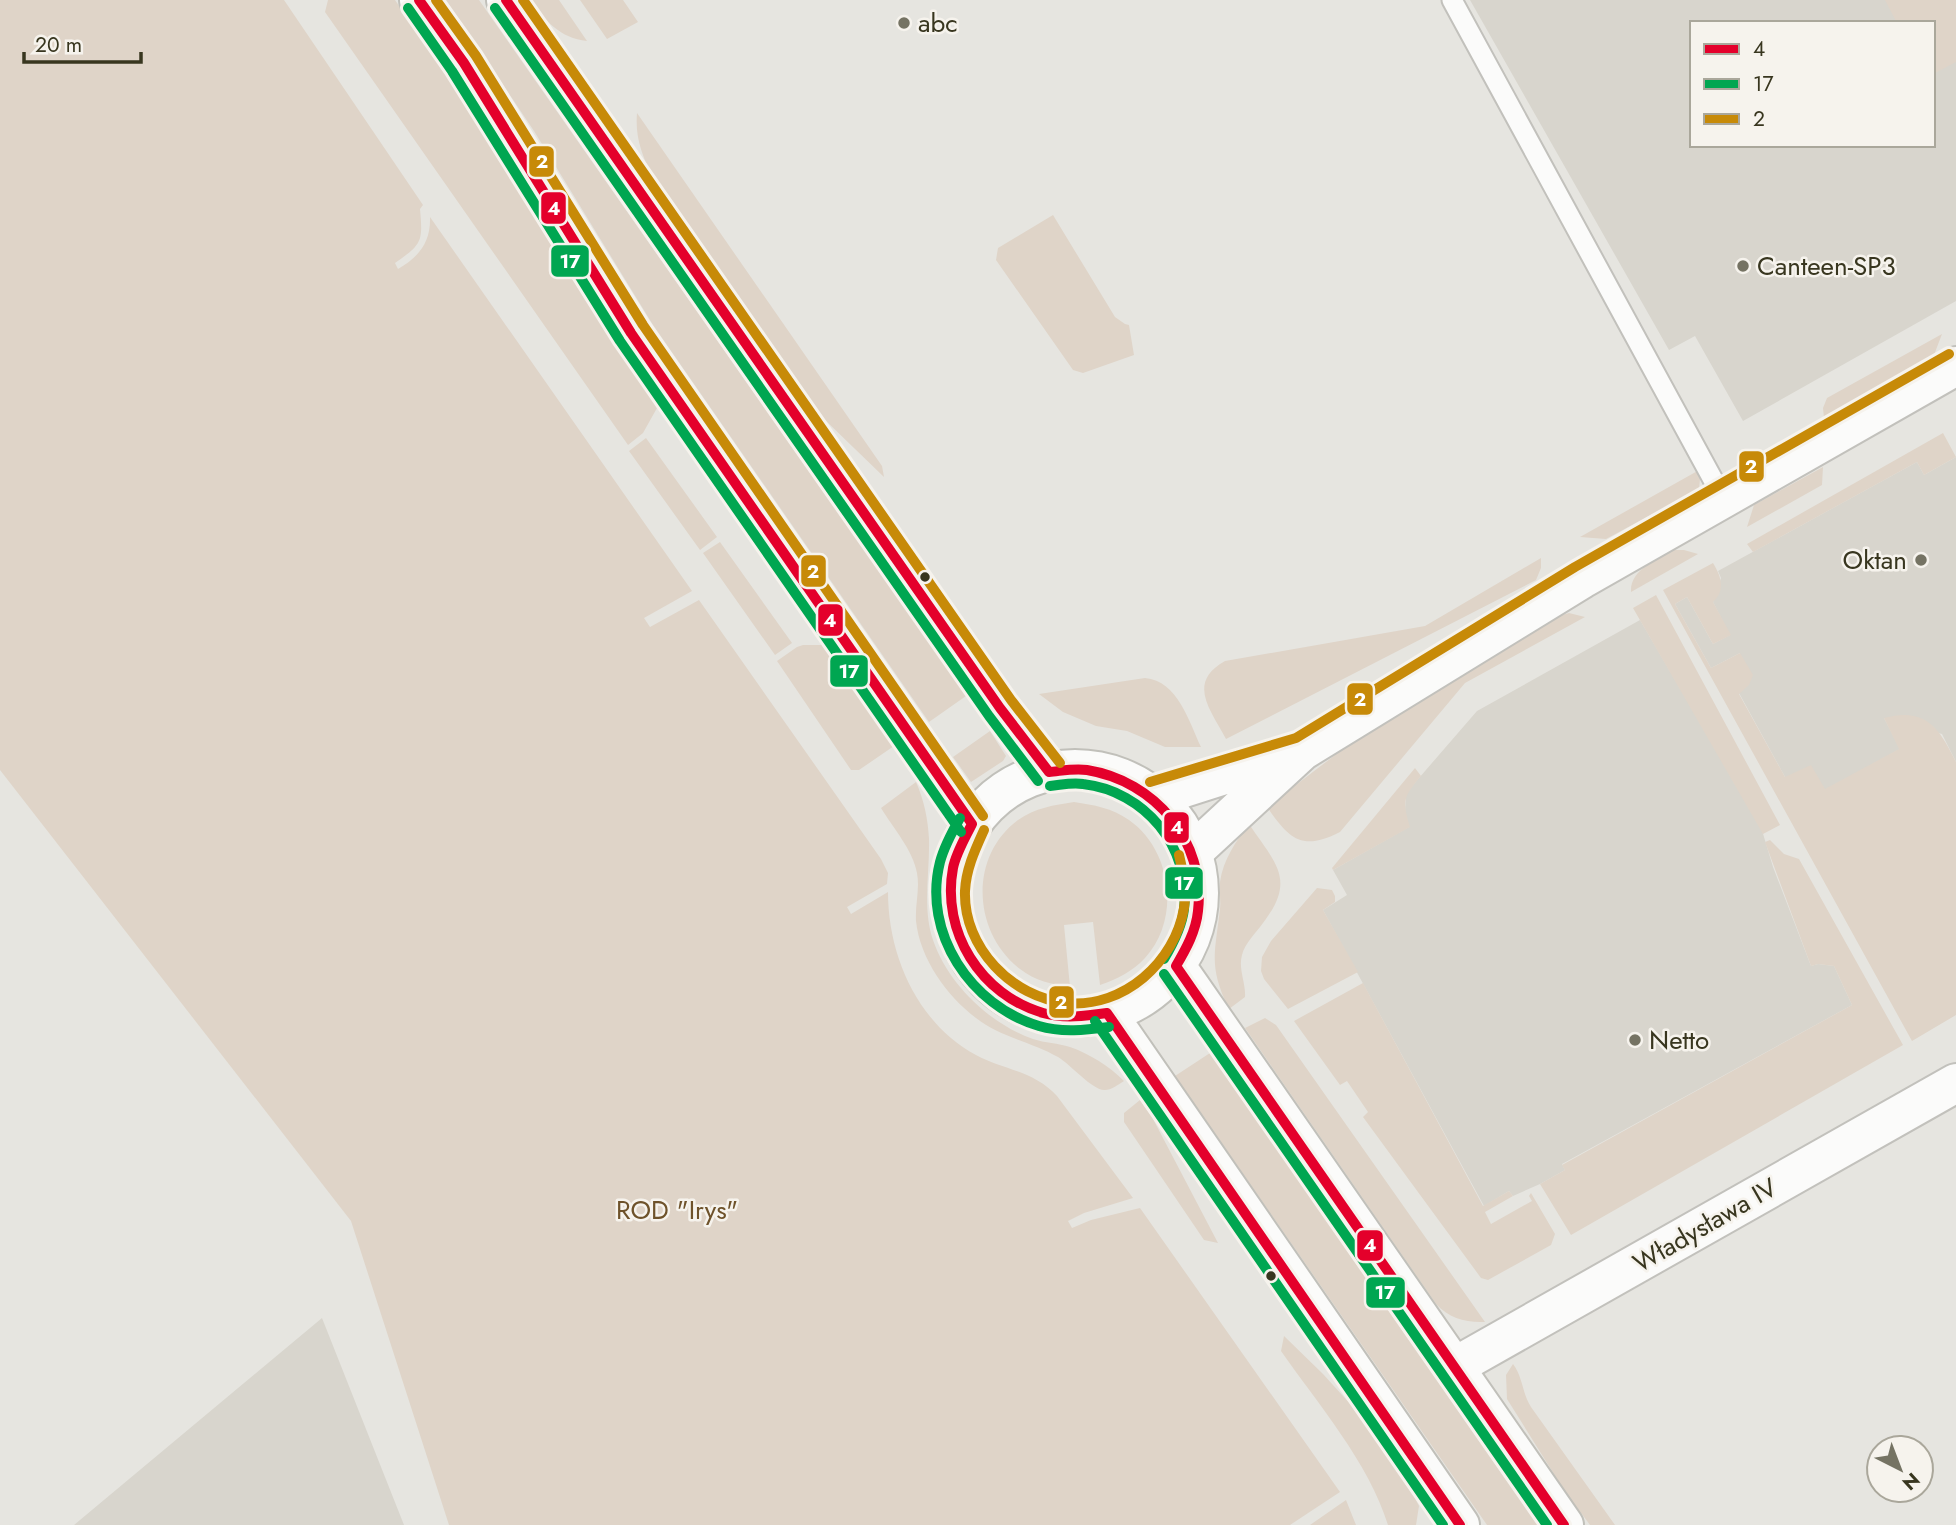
<svg xmlns="http://www.w3.org/2000/svg" width="1956" height="1525" font-family="Jost,sans-serif">
	<style>
		.built { fill: #d8d5cd; fill-rule: evenodd }
		.green { fill: #dfd4c8 }
		.lines { fill: none; stroke-linecap: round; stroke-linejoin: round }
		.lane-casing { stroke: #c2c1bc; stroke-width: 23 }
		.street-casing { stroke: #c2c1bc; stroke-width: 42 }
		.secondary-casing { stroke: #c1c0ba; stroke-width: 42 }
		.lane { stroke: #fbfbfa; stroke-width: 19 }
		.street { stroke: #fbfbfa; stroke-width: 38 }
		.secondary { stroke: #fbfbfa; stroke-width: 38 }
		.bus-1-casing { stroke: #f6f3ed; stroke-width: 16 }
		.bus-2-casing { stroke: #f6f3ed; stroke-width: 16 }
		.bus-3-casing { stroke: #f6f3ed; stroke-width: 16 }
		.bus-1 { stroke: #e4002b; stroke-width: 10 }
		.bus-2 { stroke: #00a651; stroke-width: 10 }
		.bus-3 { stroke: #c78a08; stroke-width: 10 }
		.poi-dot { fill: #757363; stroke: #f6f3ed; stroke-width: 2.5 }
		.bus-dot { fill: #38361f; stroke: #f6f3ed; stroke-width: 2.5 }
		.labels { text-anchor: middle; stroke-width: 5; stroke-linejoin: round; paint-order: stroke }
		.poi-label { font-size: 26px; fill: #38361f; stroke: #f6f3ed; text-anchor: start }
		.park-label { font-size: 26px; fill: #6e522a; stroke: #f6f3ed }
		.street-label { font-size: 26px; fill: #38361f; stroke: #f6f3ed }
		.line-badge { stroke: #f6f3ed; stroke-width: 2.5 }
		.badge-label { font-size: 19px; text-anchor: middle; font-weight: bold; fill: #fff }
	</style>
	<rect width="100%" height="100%" fill="#e6e5e0"/>
	<path class="built" d="M 1470,0 L 1956,0 L 1956,301 L 1743,421 L 1695,336 L 1669,350 ZM 1692,23 L 1933,23 L 1933,145 L 1692,145 Z
		M 1956,457 L 1956,762 L 1942,734 L 1884,718 L 1900,749 L 1825,790 L 1785,777 L 1739,693 L 1740,653 L 1711,668 L 1675,604 L 1687,597 L 1713,644 L 1730,635 L 1713,602 L 1721,578 L 1718,571 L 1917,462 L 1924,475 Z
		M 1640,620 L 1761,827 L 1773,867 L 1811,966 L 1818,964 L 1834,966 L 1852,1005 L 1562,1164 L 1565,1170 L 1540,1184 L 1513,1196 L 1509,1191 L 1484,1206 L 1323,910 L 1347,895 L 1333,870 L 1409,827 L 1405,811 L 1406,793 L 1477,711 Z
		M 322,1318 L 404,1525 L 74,1525 Z"/>
	<path class="green" d="M 0,0 L 284,0 L 423,205 L 420,209 C 423,242 422,244 395,263 L 398,269 C 419,257 431,242 430,217 L 692,591 L 644,618 L 650,627 L 699,600 L 881,859 L 888,873 L 887,884 L 847,907 L 851,914 L 888,892 C 888,956 918,1024 976,1055 C 1004,1070 1034,1071 1057,1096 L 1133,1198 L 1084,1213 L 1068,1221 L 1072,1228 L 1091,1220 L 1140,1208 L 1340,1492 L 1290,1525 L 449,1525 L 351,1221 L 0,770 Z
		M 328,0 L 395,0 L 450,79 L 586,301 L 657,408 L 643,433 L 628,445 L 325,12 Z
		M 446,0 L 479,0 L 966,696 L 929,722 L 653,325 L 534,131 Z
		M 531,0 L 559,0 L 587,41 C 560,38 545,21 531,0 Z
		M 580,0 L 623,0 L 638,22 L 607,39 Z
		M 1885,0 L 1956,0 L 1956,62 L 1933,74 L 1933,23 L 1897,23 Z
		M 637,113 L 882,466 L 884,477 L 825,420 L 652,177 C 642,154 635,138 637,113 Z
		M 1053,215 L 1115,317 L 1125,324 L 1129,325 L 1134,355 L 1083,373 L 1073,370 L 996,260 L 998,248 Z
		M 1942,334 L 1934,355 L 1824,418 L 1823,408 L 1827,398 Z
		M 1943,433 L 1956,457 L 1924,475 L 1917,462 L 1753,552 L 1747,544 Z
		M 646,438 L 717,537 L 700,550 L 629,451 Z
		M 1823,467 L 1822,485 L 1747,527 L 1754,505 Z
		M 1701,469 L 1699,489 L 1606,539 L 1580,537 Z
		M 720,542 L 792,643 L 775,655 L 703,553 Z
		M 1674,550 L 1684,550 L 1698,554 L 1631,592 C 1630,569 1657,560 1674,550 Z
		M 1541,558 L 1541,568 L 1536,580 L 1226,739 C 1211,710 1186,683 1225,661 L 1425,626 Z
		M 1713,563 C 1721,576 1726,590 1713,602 L 1731,635 L 1713,644 L 1687,597 L 1675,604 L 1711,668 L 1740,653 L 1753,675 L 1749,685 L 1739,694 L 1785,777 L 1811,765 L 1825,789 L 1899,749 L 1884,718 C 1926,707 1939,728 1956,762 L 1956,1015 L 1912,1041 L 1663,590 Z
		M 1656,595 L 1780,825 L 1763,834 L 1633,608 Z
		M 1569,613 L 1585,617 L 1465,683 L 1340,832 C 1301,852 1289,838 1267,807 L 1343,749 L 1556,617 Z
		M 803,645 L 822,645 L 894,746 L 859,770 L 851,770 L 777,661 L 797,647 Z
		M 1145,678 C 1178,681 1189,722 1201,747 L 1165,747 L 1127,731 L 1096,726 L 1063,712 L 1039,694 Z
		M 990,731 L 1006,756 L 1003,761 L 971,782 L 953,757 Z
		M 1415,768 L 1421,776 C 1403,797 1402,801 1410,827 L 1333,870 L 1332,868 Z
		M 916,782 C 924,800 928,819 929,839 C 930,872 922,908 933,940 C 948,984 990,1024 1033,1039 C 1045,1043 1058,1043 1070,1047 C 1090,1054 1109,1066 1124,1081 C 1118,1085 1111,1090 1105,1090 C 1093,1091 1070,1064 1058,1057 C 1032,1042 1000,1037 976,1018 C 947,996 920,959 916,921 C 915,905 920,889 917,873 C 913,850 893,828 881,808 Z
		M 1074,802 C 1094,805 1112,808 1129,820 C 1172,850 1181,919 1145,958 C 1132,972 1117,979 1100,985 L 1093,922 L 1064,925 L 1070,987 C 1052,984 1035,981 1020,969 C 973,933 968,857 1018,820 C 1035,808 1054,805 1074,802 Z
		M 1249,824 C 1275,863 1297,879 1263,923 C 1256,933 1245,943 1242,955 C 1238,969 1246,983 1245,997 L 1229,1009 C 1208,966 1215,953 1220,909 C 1221,900 1219,891 1220,882 C 1223,860 1236,841 1249,824 Z
		M 1770,840 L 1784,854 L 1799,859 L 1903,1045 L 1571,1235 L 1540,1184 L 1565,1170 L 1562,1165 L 1852,1005 L 1834,966 L 1818,964 L 1811,966 L 1765,842 Z
		M 1317,888 L 1332,890 L 1335,896 L 1335,902 L 1323,910 L 1358,972 L 1288,1009 L 1264,979 L 1261,971 L 1262,957 L 1271,941 Z
		M 1363,983 L 1483,1206 L 1509,1191 L 1513,1196 L 1485,1212 L 1491,1224 L 1532,1201 L 1529,1196 L 1531,1193 L 1555,1234 L 1551,1245 L 1488,1280 L 1481,1278 L 1363,1117 L 1368,1112 L 1347,1081 L 1340,1085 L 1294,1021 Z
		M 1265,1018 L 1276,1025 L 1485,1322 C 1466,1323 1449,1318 1436,1304 L 1245,1028 Z
		M 1210,1053 L 1537,1525 L 1487,1525 L 1175,1076 Z
		M 1140,1100 L 1152,1117 L 1218,1243 L 1204,1240 L 1124,1122 L 1124,1113 Z
		M 1284,1336 L 1323,1374 L 1353,1407 L 1415,1498 L 1419,1506 L 1416,1525 L 1388,1525 C 1369,1463 1318,1404 1281,1351 Z
		M 1513,1364 C 1523,1377 1522,1393 1531,1407 L 1615,1525 L 1590,1525 L 1564,1490 L 1507,1399 L 1506,1375 Z
		M 1346,1500 L 1356,1525 L 1310,1525 Z"/>
	<g class="lines">
		<g class="lane-casing">
			<path id="lane" d="M 1452,0 L 1723,498"/>
		</g>
		<g class="street-casing">
			<path id="street" d="M 1153,796 L 1184,788 L 1290,754
				M 1193,852 L 1302,751 L 1582,579 L 1956,366
				M 1454,1367 L 1956,1083"/>
		</g>
		<g class="secondary-casing">
			<path id="secondary" d="M 419,0 L 464,63 L 631,333 L 972,824
				M 506,0 L 1000,708 L 1049,772
				M951 893a124 124 0 1 1 248 0a124 124 0 1 1-248 0Z
				M 1176,966 L 1564,1525
				M 1107,1013 L 1460,1525"/>
		</g>
		<use href="#lane" class="lane"/>
		<use href="#street" class="street"/>
		<use href="#secondary" class="secondary"/>
		<g class="bus-1-casing">
			<path id="bus-1" d="M 419,0 L 464,63 L 631,333 L 972,824
				M 506,0 L 1000,708 L 1049,772
				M 1049,772 C 1061,771 1074,768 1087,770 C 1155,781 1206,841 1198,911 C 1196,931 1186,949 1176,966
				M 972,824 C 965,838 956,853 953,868 C 941,932 981,995 1043,1013 C 1064,1019 1086,1016 1107,1013
				M 1176,966 L 1564,1525
				M 1107,1013 L 1460,1525"/>
		</g>
		<g class="bus-2-casing">
			<path id="bus-2" d="M 408,8 L 452,71 L 620,341 L 961,832
				M 495,8 L 989,716 L 1038,781
				M 1050,786 C 1061,785 1072,782 1083,784 C 1145,791 1191,847 1184,909 C 1182,927 1173,944 1164,959
				M 960,818 C 952,832 944,847 940,862 C 922,933 971,1006 1039,1026 C 1062,1033 1086,1030 1109,1027
				M 1164,974 L 1547,1525
				M 1095,1021 L 1443,1525"/>
		</g>
		<g class="bus-3-casing">
			<path id="bus-3" d="M 436,0 L 476,56 L 643,325 L 983,816
				M 523,0 L 1011,700 L 1060,763
				M 1150,782 L 1296,738 L 1575,567 L 1949,354
				M 984,830 C 975,850 966,869 965,891 C 963,947 1012,998 1067,1003 C 1124,1008 1175,962 1184,908 C 1187,890 1183,872 1179,855"/>
		</g>
		<use href="#bus-1" class="bus-1"/>
		<use href="#bus-2" class="bus-2"/>
		<use href="#bus-3" class="bus-3"/>
	</g>
	<g class="poi-dot">
		<circle cx="904" cy="23" r="7"/>
		<circle cx="1743" cy="266" r="7"/>
		<circle cx="1921" cy="560" r="7"/>
		<circle cx="1635" cy="1040" r="7"/>
	</g>
	<g class="bus-dot">
		<circle cx="925" cy="577" r="6"/>
		<circle cx="1271" cy="1276" r="6"/>
	</g>
	<g class="labels">
		<g class="poi-label">
			<text x="918" y="32">abc</text>
			<text x="1757" y="275">Canteen-SP3</text>
			<text x="1907" y="569" text-anchor="end">Oktan</text>
			<text x="1649" y="1049">Netto</text>
		</g>
		<g class="park-label">
			<text x="677" y="1219">ROD "Irys"</text>
		</g>
		<g class="street-label">
			<text transform="translate(1705 1225) rotate(-30)" y="9">Władysława IV</text>
		</g>
	</g>
	<g class="line-badge">
		<rect x="528" y="145" width="27" height="33" rx="7" fill="#c78a08"/>
		<rect x="540" y="191" width="27" height="34" rx="7" fill="#e4002b"/>
		<rect x="550" y="244" width="40" height="34" rx="7" fill="#00a651"/>
		<rect x="1738" y="450" width="27" height="33" rx="7" fill="#c78a08"/>
		<rect x="800" y="554" width="27" height="34" rx="7" fill="#c78a08"/>
		<rect x="817" y="603" width="27" height="34" rx="7" fill="#e4002b"/>
		<rect x="829" y="654" width="40" height="34" rx="7" fill="#00a651"/>
		<rect x="1346" y="682" width="28" height="34" rx="7" fill="#c78a08"/>
		<rect x="1163" y="811" width="27" height="33" rx="7" fill="#e4002b"/>
		<rect x="1164" y="866" width="40" height="34" rx="7" fill="#00a651"/>
		<rect x="1048" y="985" width="27" height="34" rx="7" fill="#c78a08"/>
		<rect x="1356" y="1229" width="28" height="33" rx="7" fill="#e4002b"/>
		<rect x="1365" y="1276" width="41" height="33" rx="7" fill="#00a651"/>
	</g>
	<g class="badge-label">
		<text x="542" y="168">2</text>
		<text x="554" y="215">4</text>
		<text x="570" y="268">17</text>
		<text x="1751" y="473">2</text>
		<text x="813" y="578">2</text>
		<text x="830" y="627">4</text>
		<text x="849" y="678">17</text>
		<text x="1360" y="706">2</text>
		<text x="1177" y="834">4</text>
		<text x="1184" y="890">17</text>
		<text x="1061" y="1009">2</text>
		<text x="1370" y="1252">4</text>
		<text x="1385" y="1299">17</text>
	</g>
	<rect x="1690" y="21" width="245" height="126" fill="#f6f3ed" stroke="#aaa79b" stroke-width="2"/>
	<rect x="1704" y="44" width="35" height="10" fill="#e4002b" stroke="#aaa79b" stroke-width="2"/>
	<text x="1753" y="56" font-size="21" fill="#38361f">4</text>
	<rect x="1704" y="79" width="35" height="10" fill="#00a651" stroke="#aaa79b" stroke-width="2"/>
	<text x="1753" y="91" font-size="21" fill="#38361f">17</text>
	<rect x="1704" y="114" width="35" height="10" fill="#c78a08" stroke="#aaa79b" stroke-width="2"/>
	<text x="1753" y="126" font-size="21" fill="#38361f">2</text>
	<g transform="translate(1900 1469) rotate(138)"><circle r="33" fill="#f6f3ed" stroke="#aaa79b" stroke-width="2"/>
	<path d="M0-5L12 26L0 18L-12 26Z" fill="#757363"/>
	<text y="-10" font-size="19" font-weight="bold" text-anchor="middle" fill="#38361f">N</text>
	</g>
	<path d="M24 52v10h117v-10" fill="none" stroke="#38361f" stroke-width="3.5"/>
	<text x="35" y="52" font-size="21" fill="#38361f" stroke="#f6f3ed" stroke-width="5" paint-order="stroke">20 m</text>
</svg>
